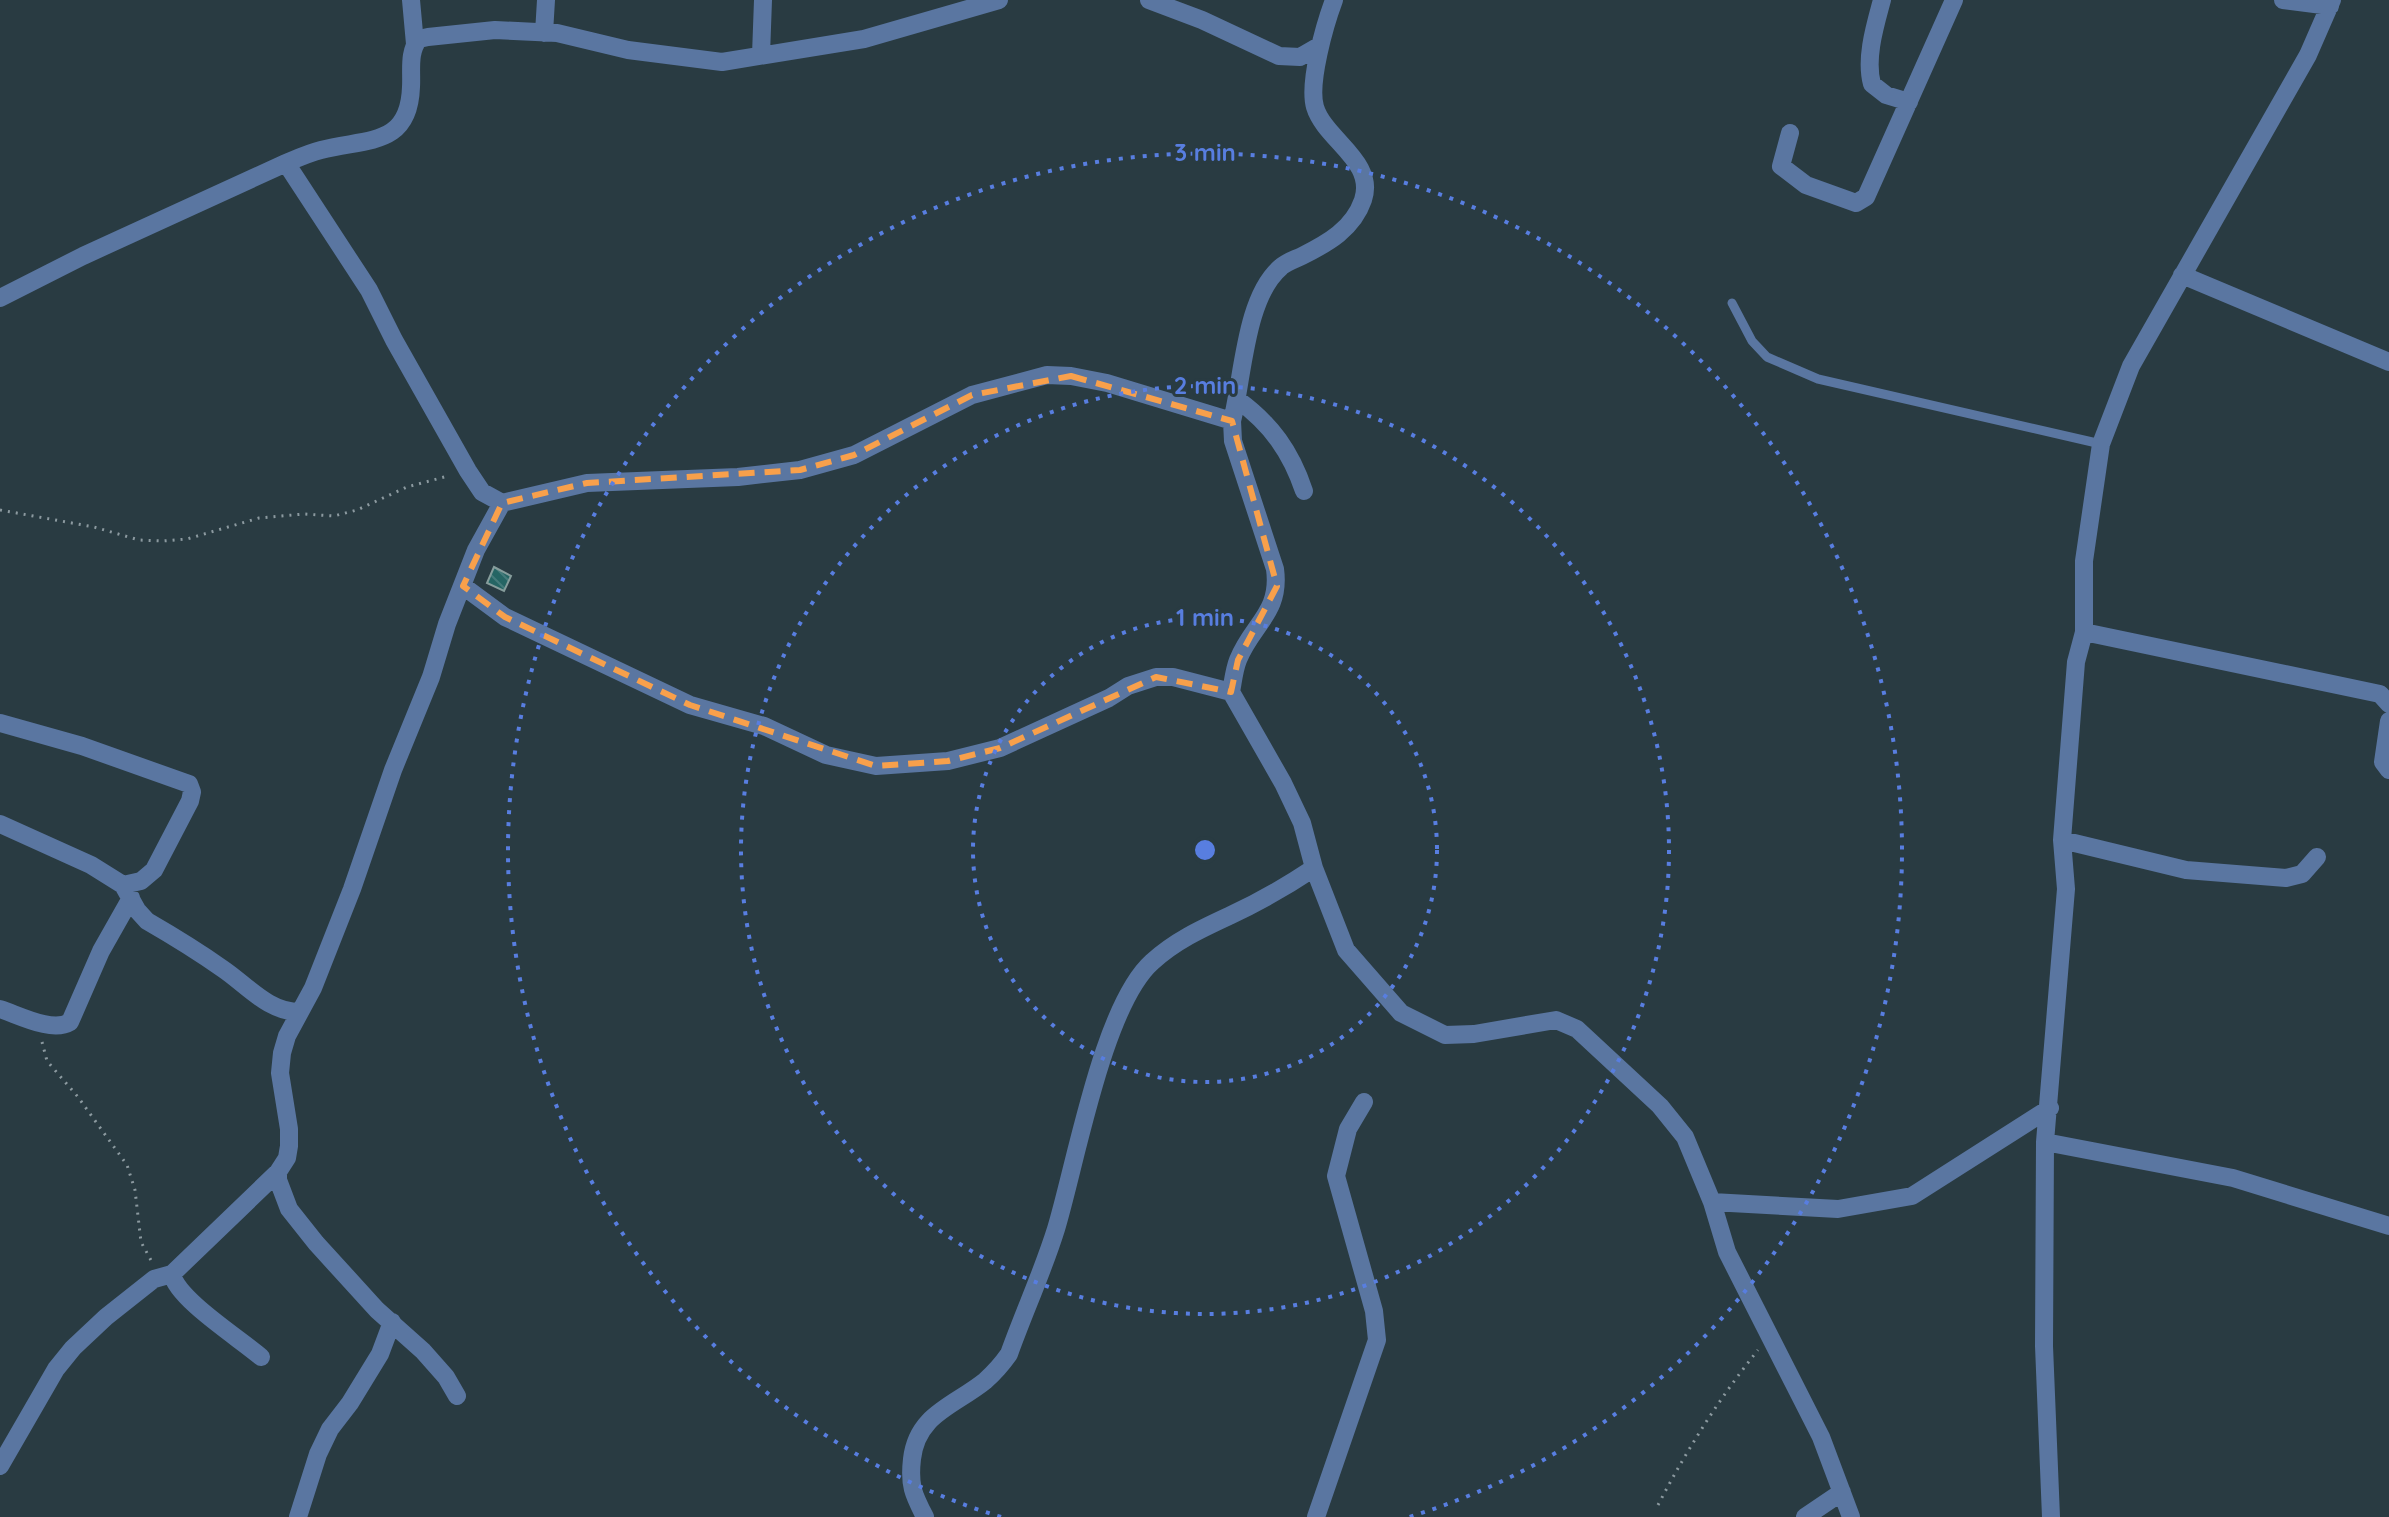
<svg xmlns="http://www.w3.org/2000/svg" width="2389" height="1517" font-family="Quicksand,sans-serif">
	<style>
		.building { fill: url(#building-back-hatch); stroke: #869d9c; stroke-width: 2 }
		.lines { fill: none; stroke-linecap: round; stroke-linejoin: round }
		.path { stroke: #8c9aa0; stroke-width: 3; stroke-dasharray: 2 6; stroke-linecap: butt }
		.service { stroke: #5a76a1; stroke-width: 9 }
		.minor { stroke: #5a76a1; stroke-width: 18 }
		.marked { fill: none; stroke: #f8a04b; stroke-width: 6; stroke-dasharray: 16 10; stroke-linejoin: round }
		.ring { fill: none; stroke: #587ee0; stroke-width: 4; stroke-dasharray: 4 8 }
		.centre { fill: #587ee0; stroke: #293b42; stroke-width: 4 }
		.ring-label { font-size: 24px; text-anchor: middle; font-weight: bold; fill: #587ee0; stroke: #293b42; stroke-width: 6; stroke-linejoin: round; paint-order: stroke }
	</style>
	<defs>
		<pattern id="building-back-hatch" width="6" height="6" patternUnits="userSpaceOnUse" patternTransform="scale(2)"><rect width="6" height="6" fill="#256564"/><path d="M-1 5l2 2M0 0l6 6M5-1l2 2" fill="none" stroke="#447b7b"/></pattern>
	</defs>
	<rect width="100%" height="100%" fill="#293b42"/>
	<path class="building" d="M 494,567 L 511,576 L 504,591 L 487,583 Z"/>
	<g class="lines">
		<path class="path" d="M 0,510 L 94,527 L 139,540 L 163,541 L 187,539 L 259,518 L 304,514 L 334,516 L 357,510 L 407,487 L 448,476
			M 42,1042 L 47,1061 L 78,1097 L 127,1165 L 135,1190 L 141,1242 L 152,1262
			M 1658,1505 C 1688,1448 1718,1400 1758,1350"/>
		<path class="service" d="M 1732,303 L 1752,341 L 1767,357 L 1818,379 L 2101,444"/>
		<path class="minor" d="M 411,0 L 415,44
			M 1149,0 L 1202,20 L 1279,56 L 1300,57 L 1319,46
			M 1334,0 C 1325,24 1308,83 1315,107 C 1325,140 1376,161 1363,200 C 1353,229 1328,243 1302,256 C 1296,259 1286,262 1281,267 C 1245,297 1243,378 1232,421 L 1233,441 L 1275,569 C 1281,613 1252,624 1238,660 C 1234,670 1233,682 1231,692 L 1283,783 L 1302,823 L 1314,868 L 1346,950 L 1401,1013 L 1445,1035 L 1474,1034 L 1556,1020 L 1577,1029 L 1660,1106 L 1685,1137 L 1712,1202 L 1727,1252 L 1821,1437 L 1851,1517
			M 1882,0 C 1875,26 1865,58 1872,84 L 1886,95 L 1909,102
			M 2283,0 L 2330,6
			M 544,33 L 546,0
			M 761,55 L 763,0
			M 1790,133 L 1781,166 L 1806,185 L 1856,203 L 1866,197 L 1954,0
			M 286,163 L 369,290 L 394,340 L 468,471 L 482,492 L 502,503 L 587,483 L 738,477 L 800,470 L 854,455 L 972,395 L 1047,375 L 1071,376 L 1107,383 L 1232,421
			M 2182,275 L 2389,362
			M 0,298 L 83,256 L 286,163 C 298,158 309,153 321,150 C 365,138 409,148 411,87 C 412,71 408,52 419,39 L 428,37 L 495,30 L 557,33 L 628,50 L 722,62 L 864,39 L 999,0
			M 1238,400 C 1271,424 1291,452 1304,491
			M 463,586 L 505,617 L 690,705 L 764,726 L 826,755 L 876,766 L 948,761 L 1000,748 L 1109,698 L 1128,686 L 1156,677 L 1173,677 L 1231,692
			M 2084,632 L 2380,694 L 2389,704
			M 2389,721 L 2383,762 L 2389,770
			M 0,723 L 82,746 L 189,784 L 192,792 L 190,801 L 154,870 L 141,881 L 123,885
			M 0,824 L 91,865 L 123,885 L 137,910 L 147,921 C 173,936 199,952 223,969 C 248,986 268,1012 300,1012
			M 2062,840 L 2186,870 L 2286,878 L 2302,874 L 2317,857
			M 0,1009 C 19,1015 52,1033 70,1022 L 101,951 L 131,898
			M 2045,1142 L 2233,1178 L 2389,1226
			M 1712,1202 L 1838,1209 L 1912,1196 L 2050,1108
			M 261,1357 C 239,1338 177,1299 172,1274 L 278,1172
			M 457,1396 L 446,1377 L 423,1351 L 377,1310 L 316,1243 L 289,1209 L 278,1180 L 278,1172 L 287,1158 L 289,1146 L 289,1129 L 280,1073 L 282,1053 L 287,1036 L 313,988 L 352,889 L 393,770 L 431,677 L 447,624 L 476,550 L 502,503
			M 0,1466 L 56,1369 L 73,1348 L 106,1317 L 154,1279 L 172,1274
			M 298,1517 L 318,1454 L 330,1429 L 350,1403 L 380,1354 L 392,1322
			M 925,1517 C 913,1494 909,1485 912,1459 C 917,1414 954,1406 985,1381 C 994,1373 1002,1364 1009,1354 C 1024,1312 1043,1271 1056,1229 C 1076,1163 1103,1006 1152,962 C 1175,941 1201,929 1229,916 C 1259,902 1287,886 1314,868
			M 1316,1517 L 1377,1340 L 1374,1311 L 1336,1176 L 1348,1129 L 1364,1102
			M 1805,1517 L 1842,1492
			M 2051,1517 L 2044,1346 L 2045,1142 L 2066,889 L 2062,840 L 2076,662 L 2084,632 L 2084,561 L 2101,444 L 2131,366 L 2308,55 L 2332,0"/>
	</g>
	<path class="marked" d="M 1071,376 L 1232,421 L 1277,586 L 1238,660 L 1231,692 L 1156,677 L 1000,748 L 948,761 L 876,766 L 690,705 L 505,617 L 463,586 L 502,503 L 587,483 L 800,470 L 854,455 L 972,395 Z"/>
	<g class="ring">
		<circle cx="1205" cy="850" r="232"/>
		<circle cx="1205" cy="850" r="464"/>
		<path d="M1001 1517A697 697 0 1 1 1409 1517"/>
	</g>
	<circle cx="1205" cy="850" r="12" class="centre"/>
	<g class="ring-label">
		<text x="1205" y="161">3 min</text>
		<text x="1205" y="394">2 min</text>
		<text x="1205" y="626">1 min</text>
	</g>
</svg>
